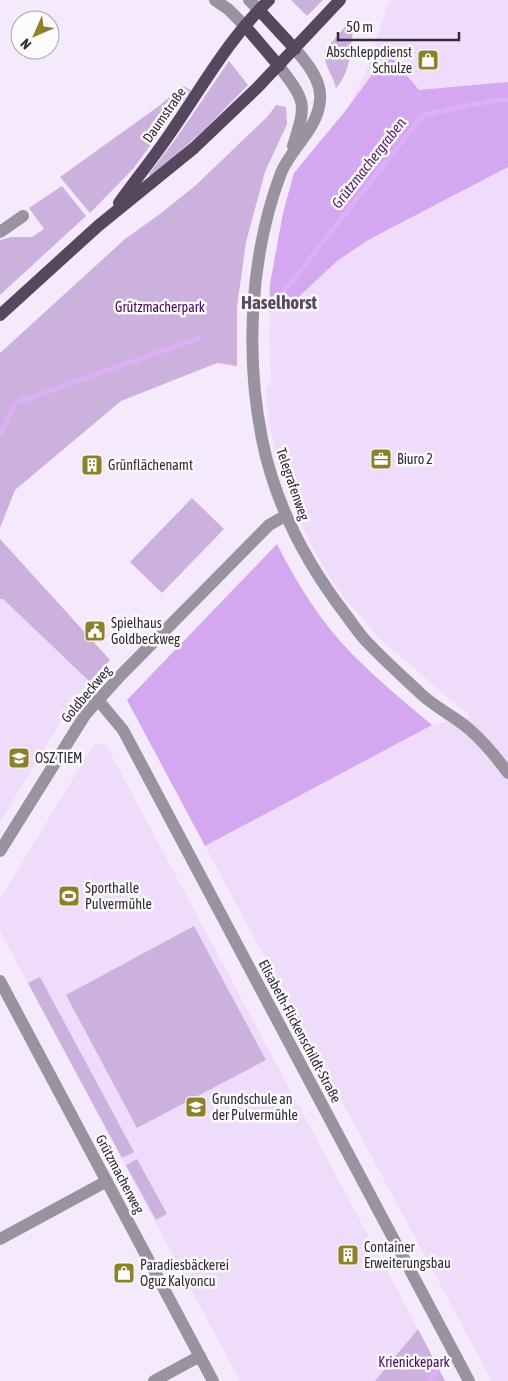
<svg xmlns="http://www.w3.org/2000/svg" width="508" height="1381" font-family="'Asap Condensed',sans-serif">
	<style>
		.built { fill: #efdcfb }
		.green { fill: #ccb1de }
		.forest { fill: #d4a8f0 }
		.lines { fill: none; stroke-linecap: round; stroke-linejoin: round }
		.stream { stroke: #dcaff8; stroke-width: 5 }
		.minor { stroke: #9a929f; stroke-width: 12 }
		.major { stroke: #55485e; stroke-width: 12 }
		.labels { text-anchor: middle; stroke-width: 5; stroke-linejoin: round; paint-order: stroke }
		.poi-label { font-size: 14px; fill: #332b38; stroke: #fbfbfb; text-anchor: start }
		.street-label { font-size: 14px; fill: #332b38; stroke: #fbfbfb }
		.park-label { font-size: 14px; fill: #450960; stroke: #fbfbfb }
		.water-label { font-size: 15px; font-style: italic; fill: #541c6f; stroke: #fbfbfb }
		.district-label { font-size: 19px; font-weight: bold; fill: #594964; stroke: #fbfbfb }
	</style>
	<rect width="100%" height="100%" fill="#f5e9fc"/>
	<path class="built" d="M 392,0 L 508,0 L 508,1381 L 492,1381 L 205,846 L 432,725 L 471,717 L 382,641 L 344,597 L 328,574 L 309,541 L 288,491 L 276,454 L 269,423 L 265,388 L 271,383 L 269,338 L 270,284 L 283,213 L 294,173 L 347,110 L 365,74 L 389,2 Z
		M 0,599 L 3,599 L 90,682 L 77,695 L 0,822 Z
		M 94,744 L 106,745 L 418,1329 L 375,1381 L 240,1381 L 0,931 L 0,899 Z"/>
	<path class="green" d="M 291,0 L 323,0 L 307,16 Z
		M 352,19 L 353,24 C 352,45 351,72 336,88 C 333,75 322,63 325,50 Z
		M 229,61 L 248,85 L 205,129 L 150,178 L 149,174 L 177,137 Z
		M 183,86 L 191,90 L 133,169 L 90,213 L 60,177 L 159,106 Z
		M 276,105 L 286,107 L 287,124 L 265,172 L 246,242 L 237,307 L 237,366 L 217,363 L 121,401 L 15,490 L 0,528 L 0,353 L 125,239 L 160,214 L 196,185 L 268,116 Z
		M 62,186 L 86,216 L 0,295 L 0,240 L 11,237 L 32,237 L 44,229 L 29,208 Z
		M 192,498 L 224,529 L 162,593 L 130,562 Z
		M 0,539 L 110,660 L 90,682 L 3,599 L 0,599 Z
		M 194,926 L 266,1060 L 137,1128 L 66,995 Z
		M 40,977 L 134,1152 L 122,1158 L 28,983 Z
		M 137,1159 L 167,1214 L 156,1220 L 126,1165 Z
		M 418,1329 L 445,1381 L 375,1381 Z"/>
	<path class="forest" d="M 388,53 L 419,90 L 508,82 L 508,167 L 368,240 L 337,261 L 290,305 L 269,312 L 270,284 L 283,213 L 294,173 L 346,110 Z
		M 277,544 C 297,584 321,622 352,654 C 377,679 404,702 432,725 L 205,846 L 127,700 Z"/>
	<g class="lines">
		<path class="stream" d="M 282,294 L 423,115 L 495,100 L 508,100
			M 0,435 L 15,403 L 199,338
			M 429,1381 L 439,1368"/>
		<path class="minor" d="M 215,0 L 228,9 L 245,26
			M 249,0 L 259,10
			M 295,49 C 307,63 322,81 320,100 C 318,129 291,148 281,173 C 250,255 245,354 262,439 C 275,504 306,563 346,615 C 353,624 359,634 367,642 C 384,660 403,677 421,694 C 436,708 454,716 469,729 C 483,741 497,758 508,773
			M 279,66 C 306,102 307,102 293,146
			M 0,232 L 23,216
			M 98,700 L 123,730 L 469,1381
			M 0,851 L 85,715 L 120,676 L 269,525 L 285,516
			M 0,981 L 213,1381
			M 0,1239 L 107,1181
			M 154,1381 L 200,1356"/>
		<path class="major" d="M 259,10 L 295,49
			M 245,26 L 279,66
			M 119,203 C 136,179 155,156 171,132 C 202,87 229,38 269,0
			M 0,315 L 98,226 L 194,148 L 258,87 L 340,0"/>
	</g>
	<defs>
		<g id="shop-square" transform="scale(1.125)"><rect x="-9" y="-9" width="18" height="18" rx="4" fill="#8c8128" stroke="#fbfbfb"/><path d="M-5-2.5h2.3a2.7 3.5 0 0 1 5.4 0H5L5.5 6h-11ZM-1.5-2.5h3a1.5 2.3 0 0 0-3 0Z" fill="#fff"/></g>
		<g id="office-square" transform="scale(1.125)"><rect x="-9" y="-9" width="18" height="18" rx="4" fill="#8c8128" stroke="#fbfbfb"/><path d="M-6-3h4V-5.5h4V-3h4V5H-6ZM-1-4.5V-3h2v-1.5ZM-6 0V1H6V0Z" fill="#fff"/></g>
		<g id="building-square" transform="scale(1.125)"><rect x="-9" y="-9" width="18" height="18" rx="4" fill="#8c8128" stroke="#fbfbfb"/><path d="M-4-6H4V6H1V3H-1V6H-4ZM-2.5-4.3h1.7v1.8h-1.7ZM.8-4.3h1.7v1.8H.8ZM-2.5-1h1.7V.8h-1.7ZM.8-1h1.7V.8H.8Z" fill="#fff"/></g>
		<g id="civic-square" transform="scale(1.125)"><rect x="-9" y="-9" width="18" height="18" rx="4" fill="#8c8128" stroke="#fbfbfb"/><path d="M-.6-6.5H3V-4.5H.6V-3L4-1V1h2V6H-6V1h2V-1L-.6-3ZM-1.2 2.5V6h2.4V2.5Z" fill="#fff"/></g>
		<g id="school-square" transform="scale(1.125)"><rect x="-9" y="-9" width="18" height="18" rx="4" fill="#8c8128" stroke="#fbfbfb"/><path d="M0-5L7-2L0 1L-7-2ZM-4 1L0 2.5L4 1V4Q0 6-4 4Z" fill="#fff"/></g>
		<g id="stadium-square" transform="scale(1.125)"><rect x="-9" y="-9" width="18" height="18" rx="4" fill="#8c8128" stroke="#fbfbfb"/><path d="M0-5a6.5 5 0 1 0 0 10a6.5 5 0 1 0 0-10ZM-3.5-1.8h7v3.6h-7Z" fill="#fff"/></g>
	</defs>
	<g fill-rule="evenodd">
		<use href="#shop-square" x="428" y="60"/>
		<use href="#office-square" x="381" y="459"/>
		<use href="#building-square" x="92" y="465"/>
		<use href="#civic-square" x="95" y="631"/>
		<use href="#school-square" x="19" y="758"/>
		<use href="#stadium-square" x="69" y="896"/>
		<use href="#school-square" x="196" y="1107"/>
		<use href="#building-square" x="348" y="1255"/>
		<use href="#shop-square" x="124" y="1273"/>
	</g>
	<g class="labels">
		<g class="poi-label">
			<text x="412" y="57" text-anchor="end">Abschleppdienst<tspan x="412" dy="16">Schulze</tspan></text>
			<text x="397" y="464">Biuro 2</text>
			<text x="108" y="470">Grünflächenamt</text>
			<text x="111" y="628">Spielhaus<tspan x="111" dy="16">Goldbeckweg</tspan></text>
			<text x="35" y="763">OSZ TIEM</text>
			<text x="85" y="893">Sporthalle<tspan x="85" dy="16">Pulvermühle</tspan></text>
			<text x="212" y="1104">Grundschule an<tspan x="212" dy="16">der Pulvermühle</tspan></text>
			<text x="364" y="1252">Container<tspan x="364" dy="16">Erweiterungsbau</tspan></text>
			<text x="140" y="1270">Paradiesbäckerei<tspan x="140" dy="16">Oguz Kalyoncu</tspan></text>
		</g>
		<g class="street-label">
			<text transform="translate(164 115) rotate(-55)" y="5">Daumstraße</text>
			<text transform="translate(293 484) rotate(71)" y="5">Telegrafenweg</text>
			<text transform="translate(86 694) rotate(-50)" y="5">Goldbeckweg</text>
			<text transform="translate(300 1031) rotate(62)" y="5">Elisabeth-Flickenschildt-Straße</text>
			<text transform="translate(120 1174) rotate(62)" y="5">Grützmacherweg</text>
		</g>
		<g class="park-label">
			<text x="160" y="312">Grützmacherpark</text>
			<text x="414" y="1367">Krienickepark</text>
		</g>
		<g class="water-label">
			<text transform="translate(369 163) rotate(-52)" y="5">Grützmachergraben</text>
		</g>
		<g class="district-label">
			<text x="279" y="309">Haselhorst</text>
		</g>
	</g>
	<g transform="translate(35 35) rotate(225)"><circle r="24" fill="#fbfbfb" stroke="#aba8ad"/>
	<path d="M0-4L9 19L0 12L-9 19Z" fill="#8c8128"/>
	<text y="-8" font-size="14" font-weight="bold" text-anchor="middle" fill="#332b38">N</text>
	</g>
	<path d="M338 32v8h121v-8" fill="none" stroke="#332b38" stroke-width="2.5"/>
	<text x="346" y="32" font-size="15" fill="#332b38" stroke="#fbfbfb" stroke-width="4" paint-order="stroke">50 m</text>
</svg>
